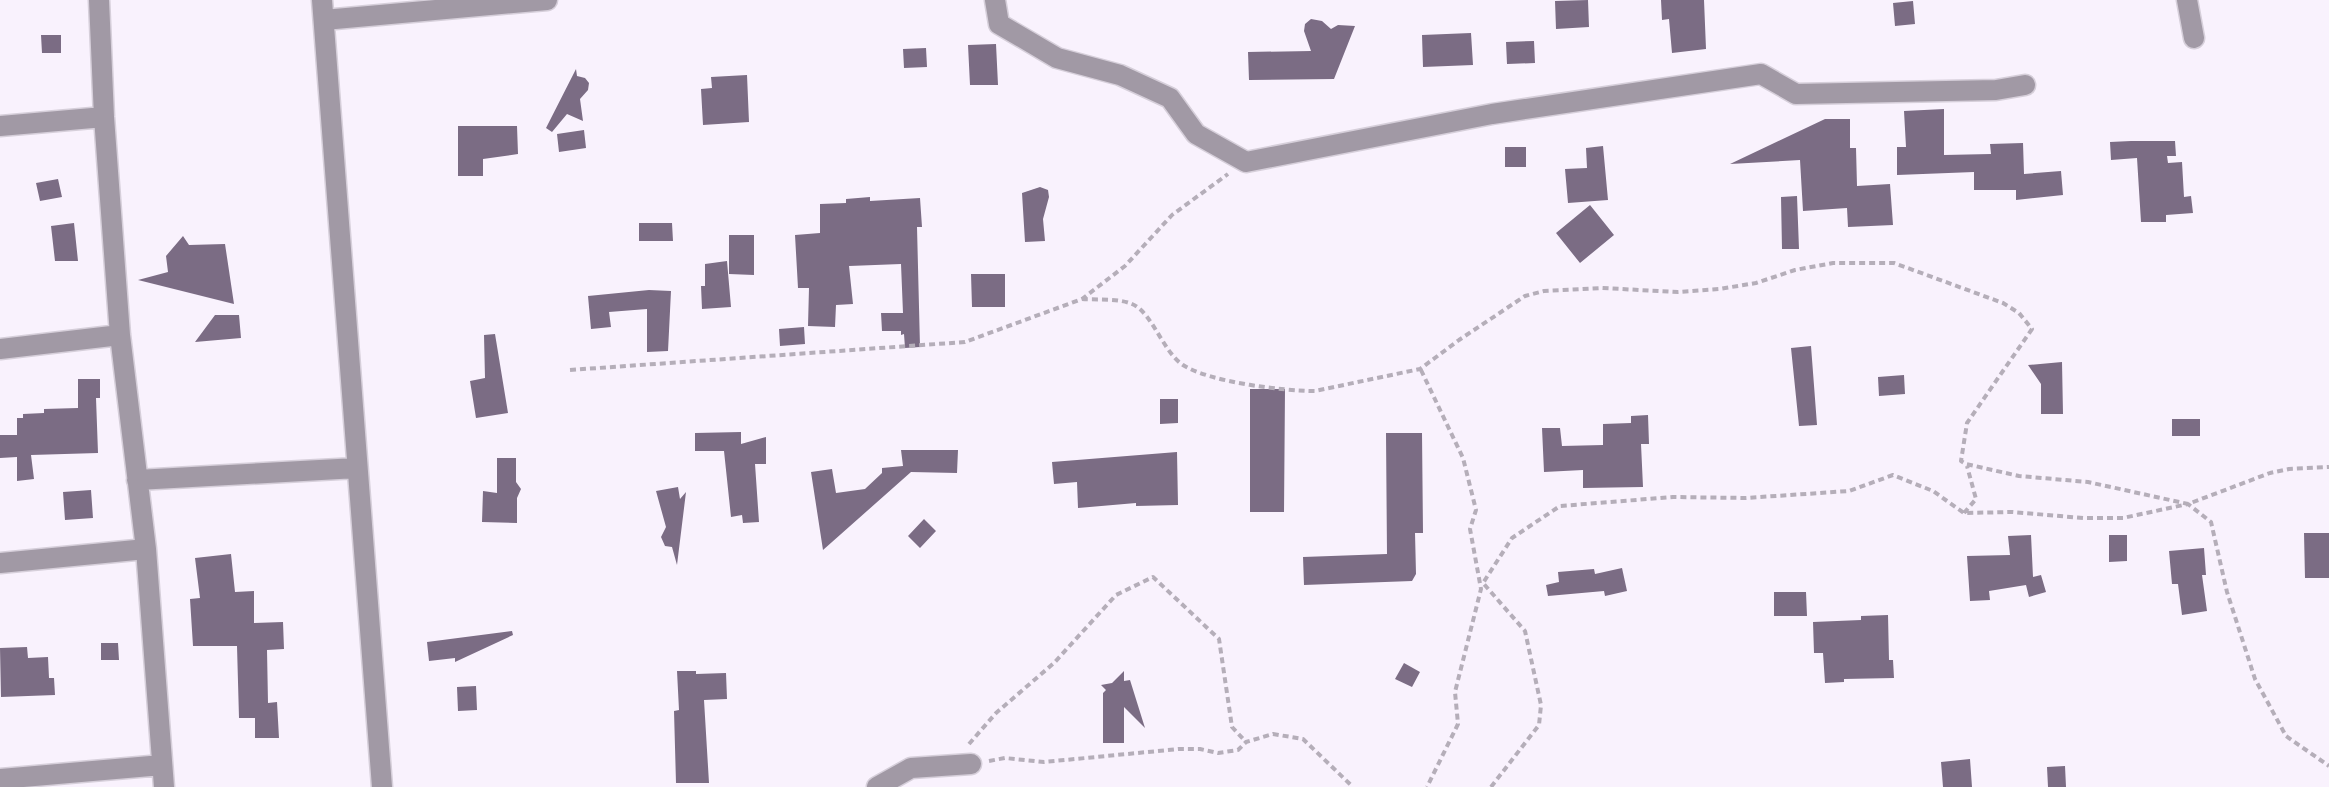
<svg xmlns="http://www.w3.org/2000/svg" width="2329" height="787" font-family="Bitter,serif">
	<style>
		.building { fill: #7b6c84 }
		.lines { fill: none; stroke-linecap: round; stroke-linejoin: round }
		.minor-casing { stroke: #d6cfda; stroke-width: 23 }
		.path { stroke: #b5aeb9; stroke-width: 4; stroke-dasharray: 6 4; stroke-linecap: butt }
		.minor { stroke: #a199a5; stroke-width: 20 }
	</style>
	<rect width="100%" height="100%" fill="#f9f2fd"/>
	<path class="building" d="M 1588,0 L 1589,27 L 1556,29 L 1555,1 Z
		M 1661,0 L 1704,0 L 1706,49 L 1672,53 L 1669,19 L 1662,20 Z
		M 1913,1 L 1915,24 L 1895,26 L 1893,3 Z
		M 1311,19 L 1322,21 L 1331,29 L 1338,25 L 1355,26 L 1334,79 L 1249,80 L 1248,52 L 1311,51 L 1304,31 L 1305,24 Z
		M 1471,33 L 1473,65 L 1423,67 L 1422,35 Z
		M 41,35 L 61,35 L 61,53 L 42,53 Z
		M 1534,41 L 1535,63 L 1507,64 L 1506,42 Z
		M 996,44 L 998,85 L 970,85 L 968,45 Z
		M 926,48 L 927,67 L 904,68 L 903,49 Z
		M 576,69 L 577,76 L 585,78 L 589,83 L 588,90 L 580,99 L 583,121 L 567,114 L 552,132 L 546,128 Z
		M 747,75 L 749,122 L 703,125 L 701,89 L 712,88 L 711,77 Z
		M 1944,109 L 1944,155 L 1991,154 L 1990,144 L 2023,143 L 2024,174 L 2061,171 L 2063,195 L 2016,200 L 2016,190 L 1974,190 L 1974,172 L 1897,175 L 1897,147 L 1906,147 L 1904,111 Z
		M 1825,119 L 1850,119 L 1850,148 L 1856,148 L 1857,186 L 1890,184 L 1893,225 L 1848,227 L 1847,208 L 1803,211 L 1800,160 L 1730,164 Z
		M 458,126 L 517,126 L 518,154 L 483,159 L 483,176 L 458,176 Z
		M 584,130 L 586,148 L 559,152 L 557,134 Z
		M 2131,141 L 2175,141 L 2176,156 L 2167,156 L 2168,163 L 2182,162 L 2184,197 L 2191,196 L 2193,213 L 2166,215 L 2166,222 L 2141,222 L 2137,158 L 2111,160 L 2110,142 Z
		M 1603,146 L 1608,200 L 1568,203 L 1565,169 L 1587,168 L 1586,148 Z
		M 1505,147 L 1526,147 L 1526,167 L 1505,167 Z
		M 58,179 L 62,197 L 40,201 L 36,183 Z
		M 1040,187 L 1048,190 L 1049,197 L 1043,219 L 1045,241 L 1025,242 L 1022,193 Z
		M 1797,196 L 1799,249 L 1782,249 L 1781,197 Z
		M 870,197 L 870,201 L 920,198 L 922,227 L 917,227 L 920,347 L 905,348 L 904,334 L 901,335 L 901,331 L 882,331 L 881,313 L 903,313 L 901,264 L 849,266 L 853,304 L 836,305 L 835,327 L 808,326 L 809,288 L 798,288 L 795,235 L 820,233 L 820,204 L 846,203 L 846,199 Z
		M 1590,205 L 1614,235 L 1580,263 L 1556,233 Z
		M 74,223 L 78,261 L 55,261 L 51,226 Z
		M 639,223 L 672,223 L 673,241 L 639,241 Z
		M 729,235 L 754,235 L 754,275 L 729,274 Z
		M 183,236 L 189,245 L 225,244 L 234,304 L 138,280 L 168,272 L 166,256 Z
		M 727,261 L 731,307 L 702,309 L 701,286 L 705,286 L 705,264 Z
		M 971,274 L 1005,274 L 1005,307 L 972,307 Z
		M 649,290 L 671,291 L 668,351 L 647,352 L 647,309 L 609,312 L 611,327 L 591,329 L 588,296 Z
		M 215,315 L 239,315 L 241,338 L 195,342 Z
		M 804,327 L 805,344 L 780,346 L 779,329 Z
		M 495,334 L 508,413 L 476,418 L 470,381 L 485,378 L 484,335 Z
		M 1811,346 L 1817,425 L 1799,426 L 1791,348 Z
		M 2062,362 L 2063,414 L 2041,414 L 2041,384 L 2028,365 Z
		M 1904,375 L 1905,394 L 1879,396 L 1878,377 Z
		M 78,379 L 100,379 L 100,398 L 96,398 L 98,453 L 31,455 L 34,479 L 17,481 L 17,457 L 0,458 L 0,435 L 17,435 L 17,418 L 23,418 L 23,414 L 44,413 L 44,409 L 78,408 Z
		M 1250,389 L 1285,389 L 1284,512 L 1250,512 Z
		M 1160,399 L 1178,399 L 1178,423 L 1160,424 Z
		M 1648,415 L 1649,444 L 1641,444 L 1643,487 L 1583,488 L 1583,470 L 1544,472 L 1542,428 L 1560,428 L 1562,446 L 1603,445 L 1603,424 L 1631,423 L 1631,416 Z
		M 2172,419 L 2200,419 L 2200,436 L 2172,436 Z
		M 741,432 L 741,444 L 766,437 L 766,464 L 755,464 L 759,522 L 743,523 L 742,515 L 731,517 L 724,451 L 695,451 L 695,433 Z
		M 1386,433 L 1422,433 L 1423,533 L 1415,533 L 1416,574 L 1412,581 L 1304,585 L 1303,557 L 1387,554 Z
		M 901,450 L 958,450 L 957,473 L 911,472 L 823,550 L 811,472 L 832,469 L 836,493 L 865,489 L 882,473 L 882,468 L 903,466 Z
		M 1177,452 L 1178,505 L 1136,506 L 1136,503 L 1078,508 L 1077,482 L 1054,484 L 1052,462 Z
		M 497,458 L 516,458 L 516,482 L 521,489 L 517,498 L 517,523 L 482,522 L 483,491 L 497,493 Z
		M 678,487 L 680,499 L 686,492 L 677,565 L 672,547 L 665,546 L 661,537 L 666,527 L 656,491 Z
		M 91,490 L 93,518 L 65,520 L 63,492 Z
		M 924,519 L 936,531 L 920,548 L 908,536 Z
		M 2304,533 L 2329,533 L 2329,578 L 2305,578 Z
		M 2031,535 L 2033,577 L 2041,575 L 2046,592 L 2029,597 L 2026,585 L 1989,591 L 1990,600 L 1970,601 L 1967,556 L 2010,555 L 2008,536 Z
		M 2109,535 L 2127,535 L 2127,561 L 2109,562 Z
		M 2204,548 L 2206,575 L 2202,575 L 2207,611 L 2182,615 L 2178,584 L 2172,584 L 2169,551 Z
		M 231,554 L 235,592 L 254,591 L 254,623 L 283,622 L 284,649 L 267,650 L 268,703 L 277,702 L 279,738 L 255,738 L 255,718 L 239,718 L 237,646 L 193,646 L 190,599 L 200,598 L 195,558 Z
		M 1622,568 L 1627,591 L 1605,596 L 1604,591 L 1548,596 L 1546,585 L 1559,582 L 1558,572 L 1594,569 L 1595,574 Z
		M 1774,592 L 1806,592 L 1807,616 L 1774,616 Z
		M 1888,615 L 1889,660 L 1893,660 L 1894,678 L 1844,679 L 1844,682 L 1825,683 L 1823,653 L 1814,653 L 1813,622 L 1861,620 L 1861,616 Z
		M 512,631 L 513,635 L 455,662 L 455,658 L 429,661 L 427,642 Z
		M 101,643 L 118,643 L 119,660 L 101,660 Z
		M 27,647 L 28,658 L 48,657 L 49,678 L 54,678 L 55,695 L 1,697 L 0,648 Z
		M 1404,663 L 1420,672 L 1412,687 L 1395,679 Z
		M 677,671 L 696,671 L 696,674 L 726,673 L 727,699 L 704,700 L 709,783 L 676,783 L 674,711 L 679,710 Z
		M 1124,671 L 1124,681 L 1130,680 L 1145,728 L 1124,707 L 1124,743 L 1103,743 L 1103,693 L 1106,690 L 1101,685 L 1112,683 Z
		M 476,686 L 477,710 L 458,711 L 457,687 Z
		M 1970,759 L 1972,787 L 1943,787 L 1941,762 Z
		M 2065,766 L 2066,787 L 2048,787 L 2047,767 Z"/>
	<g class="lines">
		<g class="minor-casing">
			<path id="minor" d="M 99,0 L 104,117 L 120,335 L 146,549 L 164,787
				M 322,0 L 382,787
				M 995,0 L 999,24 L 1057,58 L 1120,75 L 1170,98 L 1196,134 L 1246,162 L 1492,114 L 1761,74 L 1796,94 L 1996,90 L 2025,85
				M 2187,0 L 2194,38
				M 324,20 L 547,0
				M 0,126 L 104,117
				M 0,349 L 120,335
				M 137,480 L 357,468
				M 0,563 L 146,549
				M 0,779 L 162,765
				M 877,787 L 911,768 L 971,764"/>
		</g>
		<path class="path" d="M 1082,299 C 1097,300 1118,298 1132,304 C 1152,312 1163,352 1183,365 C 1209,382 1283,391 1315,391 L 1420,369 L 1459,340 L 1525,296 L 1544,291 L 1602,288 L 1678,292 L 1719,289 L 1756,283 L 1795,270 L 1833,263 L 1894,263 L 2003,303 L 2019,313 L 2032,329 L 1967,423 L 1961,461 L 1966,464 L 2019,476 L 2088,482 L 2188,504 L 2270,473 L 2289,469 L 2329,467
			M 570,370 L 965,342 L 1082,299 L 1125,266 L 1172,215 L 1228,174
			M 1421,370 L 1463,458 L 1476,510 L 1470,529 L 1481,589 L 1455,692 L 1458,724 L 1427,787
			M 1964,513 L 1976,499 L 1967,466
			M 969,744 L 996,713 L 1054,663 L 1116,595 L 1153,577 L 1219,639 L 1232,727 L 1246,742
			M 989,761 L 1005,758 L 1044,762 L 1179,749 L 1200,749 L 1218,753 L 1238,750 L 1246,742 L 1273,734 L 1303,739 L 1353,787
			M 1491,787 L 1539,725 L 1541,705 L 1525,631 L 1483,583 L 1512,538 L 1560,506 L 1673,497 L 1746,498 L 1849,491 L 1893,475 L 1933,491 L 1964,513 L 2012,512 L 2083,518 L 2123,518 L 2188,504 L 2211,522 L 2227,592 L 2255,679 L 2286,736 L 2329,766"/>
		<use href="#minor" class="minor"/>
	</g>
</svg>
